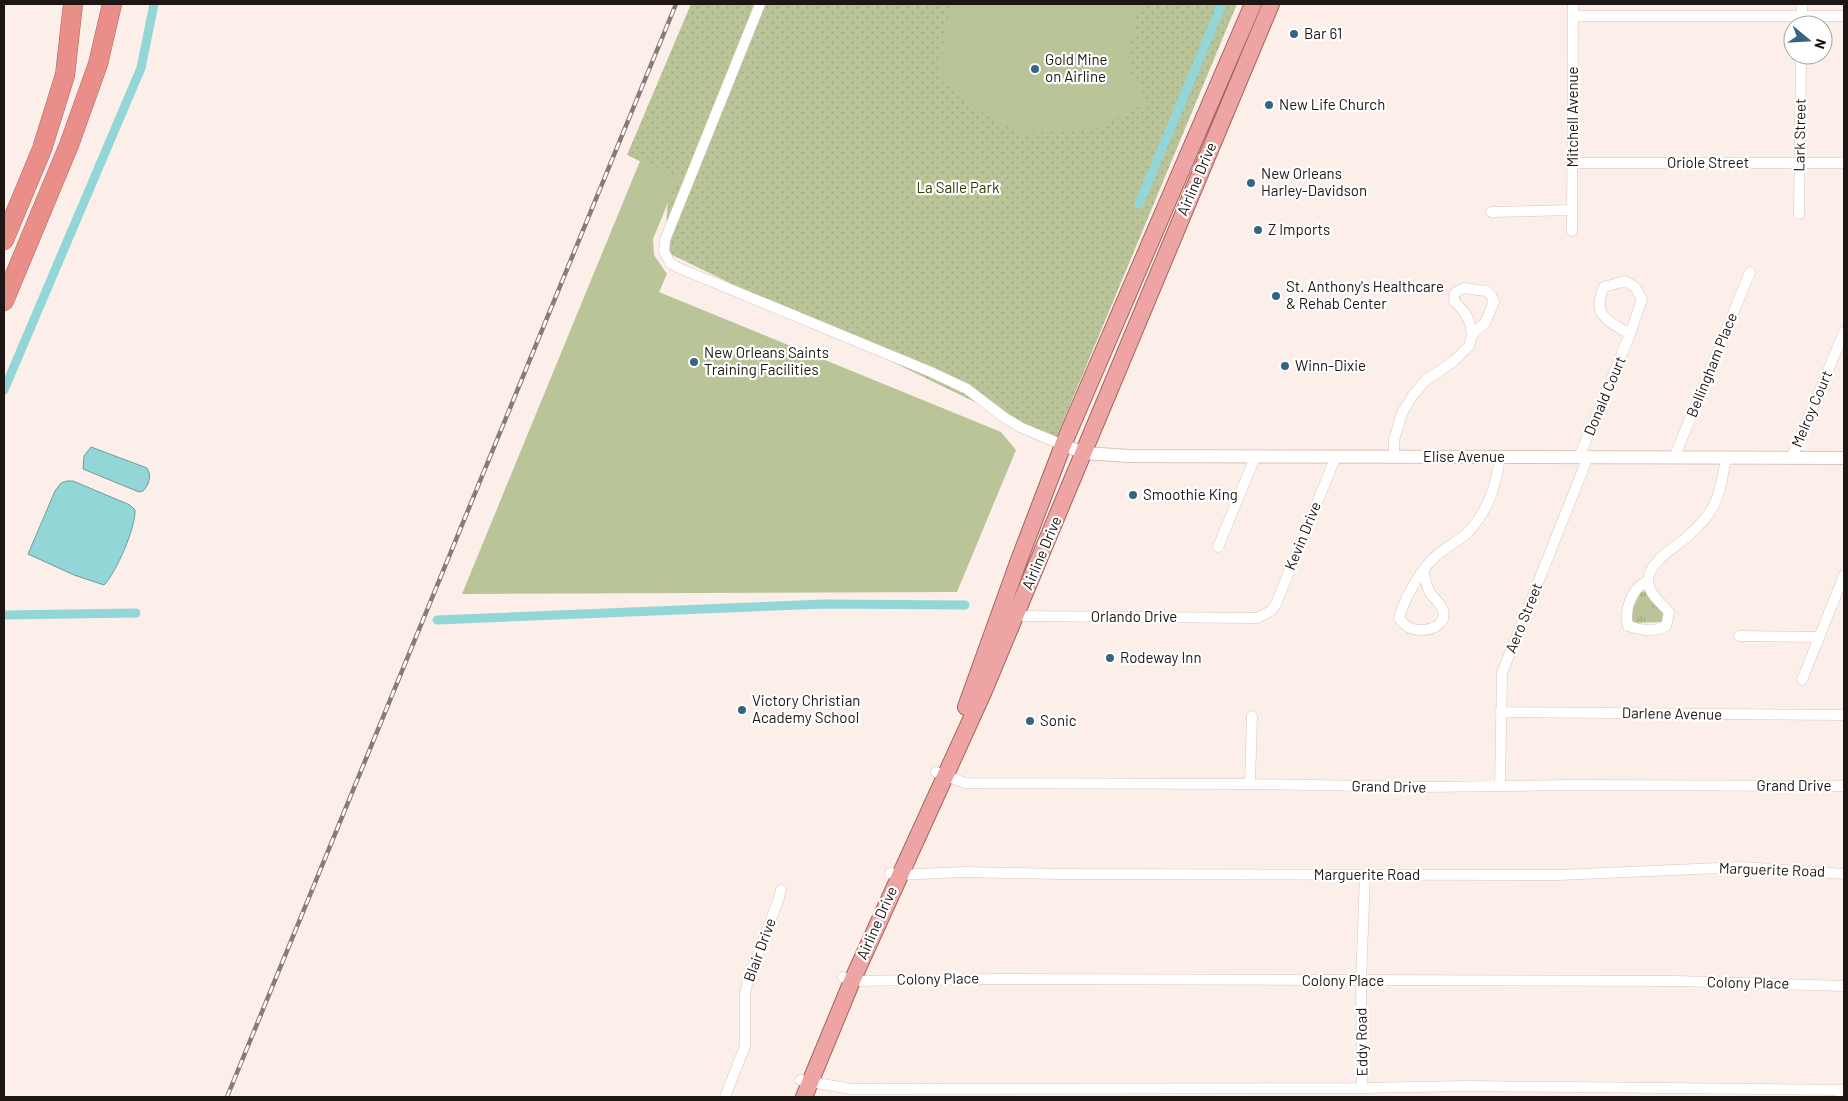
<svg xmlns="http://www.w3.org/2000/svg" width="1848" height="1101" font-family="Barlow,sans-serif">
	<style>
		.grass { fill: url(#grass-tufts) }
		.park { fill: url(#park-dots) }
		.pitch { fill: #b9c598 }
		.water { fill: #92d6d8; stroke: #6f9c9d }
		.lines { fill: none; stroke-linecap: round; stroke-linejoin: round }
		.canal { stroke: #92d6d8; stroke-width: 9 }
		.minor-casing { stroke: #dac5bb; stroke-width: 11 }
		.tertiary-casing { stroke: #dac5bb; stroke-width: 14 }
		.secondary-casing { stroke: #dac5bb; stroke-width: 15 }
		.trunk-casing { stroke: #a26460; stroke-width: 18 }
		.motorway-casing { stroke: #a26460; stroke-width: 20 }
		.minor { stroke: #fff; stroke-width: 10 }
		.tertiary { stroke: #fff; stroke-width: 12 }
		.secondary { stroke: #fff; stroke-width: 14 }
		.trunk { stroke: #eea4a2; stroke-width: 16 }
		.motorway { stroke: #ea8e8a; stroke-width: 19 }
		.rail-casing { stroke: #857c77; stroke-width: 4.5 }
		.rail { stroke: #fff; stroke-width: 2.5; stroke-dasharray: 8; stroke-linecap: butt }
		.poi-dot { fill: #326682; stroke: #fff; stroke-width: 2 }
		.labels { text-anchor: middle; stroke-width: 4.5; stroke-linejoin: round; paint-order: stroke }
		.poi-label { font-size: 15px; fill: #1d1612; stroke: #fff; text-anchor: start }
		.street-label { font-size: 15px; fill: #1d1612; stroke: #fff }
		.park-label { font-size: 15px; fill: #323c01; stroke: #fff }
	</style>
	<defs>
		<pattern id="grass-tufts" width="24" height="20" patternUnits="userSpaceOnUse" patternTransform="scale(1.25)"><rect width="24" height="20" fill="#b9c598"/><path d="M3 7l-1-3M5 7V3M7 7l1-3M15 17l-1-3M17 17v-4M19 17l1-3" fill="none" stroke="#9fa882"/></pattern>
		<pattern id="park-dots" width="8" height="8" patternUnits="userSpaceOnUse" patternTransform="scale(1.25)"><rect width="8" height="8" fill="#b9c598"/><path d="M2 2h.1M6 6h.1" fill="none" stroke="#9fa882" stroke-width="1.8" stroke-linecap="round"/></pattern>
	</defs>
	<rect width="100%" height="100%" fill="#fcefe9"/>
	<path class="grass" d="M 1644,591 L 1647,592 L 1664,614 L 1662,622 L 1635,623 L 1631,619 L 1631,611 L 1641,592 Z"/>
	<path class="park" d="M 691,4 L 1237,4 L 1055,441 L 664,251 L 670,176 L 627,155 Z"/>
	<path class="pitch" d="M 943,4 L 1139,4 L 1127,63 L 1147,102 L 1092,131 L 1018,133 L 976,109 L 941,81 L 939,74 L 950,7 Z
		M 640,161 L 679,176 L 653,239 L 654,255 L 667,274 L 659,292 L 1001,432 L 1016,450 L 957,592 L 462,594 Z"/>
	<path class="water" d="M 91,447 L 147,468 C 152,476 149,485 143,491 L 139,492 L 83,469 L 84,456 Z
		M 67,481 L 73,481 L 130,505 L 135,510 C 136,527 116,573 104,585 L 74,575 L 28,554 L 55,491 L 61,483 Z"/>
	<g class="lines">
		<path class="canal" d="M 1139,204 L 1222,4
			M 4,390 L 141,68 L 154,4
			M 4,615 L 136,613
			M 437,620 L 825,604 L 965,605"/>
		<g class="minor-casing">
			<path id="minor" d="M 760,4 L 665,240 L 664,251 L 670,263 L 679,268 L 931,372 L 967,389 L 1005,418 L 1022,428 L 1063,445
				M 1573,16 L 1844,16
				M 1802,25 L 1802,4
				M 1572,163 L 1844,163
				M 1491,212 L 1572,210
				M 1799,214 L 1801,55
				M 1572,231 L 1573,4
				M 1394,457 L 1394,440 L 1402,413 L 1413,395 L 1426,380 L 1454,361 L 1469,346 L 1472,335 L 1485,323 L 1494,302 L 1491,295 L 1486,291 L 1463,288 L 1455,293 L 1454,301 C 1466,313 1470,318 1472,335
				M 1579,457 L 1630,334 L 1642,299 L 1635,287 L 1625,281 L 1604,287 C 1591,316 1608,321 1630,334
				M 1674,458 L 1750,272
				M 1791,459 L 1844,332
				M 1218,547 L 1256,455
				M 1424,572 C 1425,578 1426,585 1429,591 C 1432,597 1438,601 1441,606 C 1450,621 1435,630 1421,630 C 1410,630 1405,626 1399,618 C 1404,599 1421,569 1436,556 C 1446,546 1461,541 1470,530 C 1489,509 1496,485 1500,457
				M 1648,581 C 1632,587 1624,609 1628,626 C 1642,630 1653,633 1666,626 L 1669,612 C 1661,603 1649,594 1648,581 C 1647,563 1676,547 1688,536 C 1697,528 1707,518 1713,507 C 1721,492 1723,474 1726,458
				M 1012,616 L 1257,618 L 1271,611 L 1276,604 L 1336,456
				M 1739,636 L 1819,637
				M 1802,680 L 1844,575
				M 1500,712 L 1844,715
				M 936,772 L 965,783 L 1250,784 L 1423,787 L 1573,785 L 1844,786
				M 1250,784 L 1252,716
				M 1500,786 L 1502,673 L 1588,457
				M 890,873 L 899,875 L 963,872 L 1060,874 L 1558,875 L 1742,867 L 1844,874
				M 843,977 L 852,981 L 997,979 L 1675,981 L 1844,986
				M 800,1080 L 851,1089 L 1362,1088 L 1466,1086 L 1844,1090
				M 1362,1088 L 1361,981 L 1365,876
				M 725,1097 L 745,1046 L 745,994 L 748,980 L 778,901 L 781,890"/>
		</g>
		<g class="tertiary-casing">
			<path id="tertiary" d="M 1063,445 L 1084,453 L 1129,456 L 1844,458"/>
		</g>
		<g class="secondary-casing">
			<path id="secondary" d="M 1843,1097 L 1844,1094"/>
		</g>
		<g class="trunk-casing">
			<path id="trunk" d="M 966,707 L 1019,560 L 1063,445 L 1253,4
				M 804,1097 L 852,981 L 983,693 L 1271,4"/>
		</g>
		<g class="motorway-casing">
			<path id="motorway" d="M 4,240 L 42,149 L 65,75 L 73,4
				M 4,301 L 69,145 L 98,64 L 112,4"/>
		</g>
		<use href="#minor" class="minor"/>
		<use href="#tertiary" class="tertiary"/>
		<use href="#secondary" class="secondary"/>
		<use href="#trunk" class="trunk"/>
		<use href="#motorway" class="motorway"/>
		<g class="rail-casing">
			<path id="rail" d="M 227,1097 L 676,4"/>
		</g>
		<use href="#rail" class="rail"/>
	</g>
	<g class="poi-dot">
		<circle cx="1294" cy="34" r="5"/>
		<circle cx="1035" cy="69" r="5"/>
		<circle cx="1269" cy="105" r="5"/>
		<circle cx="1251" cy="183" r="5"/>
		<circle cx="1258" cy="230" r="5"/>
		<circle cx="1276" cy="296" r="5"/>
		<circle cx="694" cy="362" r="5"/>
		<circle cx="1285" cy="366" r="5"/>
		<circle cx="1133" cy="495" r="5"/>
		<circle cx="1110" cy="658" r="5"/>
		<circle cx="742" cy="710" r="5"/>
		<circle cx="1030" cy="721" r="5"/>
	</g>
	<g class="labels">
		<g class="poi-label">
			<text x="1304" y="39">Bar 61</text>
			<text x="1045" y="65">Gold Mine<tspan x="1045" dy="17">on Airline</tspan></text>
			<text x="1279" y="110">New Life Church</text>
			<text x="1261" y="179">New Orleans<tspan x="1261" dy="17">Harley-Davidson</tspan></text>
			<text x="1268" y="235">Z Imports</text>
			<text x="1286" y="292">St. Anthony's Healthcare<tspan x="1286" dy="17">&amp; Rehab Center</tspan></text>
			<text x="704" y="358">New Orleans Saints<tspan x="704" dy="17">Training Facilities</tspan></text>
			<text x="1295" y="371">Winn-Dixie</text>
			<text x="1143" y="500">Smoothie King</text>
			<text x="1120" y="663">Rodeway Inn</text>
			<text x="752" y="706">Victory Christian<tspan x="752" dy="17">Academy School</tspan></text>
			<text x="1040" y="726">Sonic</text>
		</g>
		<g class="street-label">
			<text transform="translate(1573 117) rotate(-90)" y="5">Mitchell Avenue</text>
			<text transform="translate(1800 135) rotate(-89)" y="5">Lark Street</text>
			<text x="1708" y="168">Oriole Street</text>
			<text transform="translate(1197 179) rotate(-67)" y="5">Airline Drive</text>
			<text transform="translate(1712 365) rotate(-68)" y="5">Bellingham Place</text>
			<text transform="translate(1605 396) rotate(-67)" y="5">Donald Court</text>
			<text transform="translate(1812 409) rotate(-67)" y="5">Melroy Court</text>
			<text x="1464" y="462">Elise Avenue</text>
			<text transform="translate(1303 536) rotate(-68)" y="5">Kevin Drive</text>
			<text transform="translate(1042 553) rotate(-67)" y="5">Airline Drive</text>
			<text x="1134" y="622">Orlando Drive</text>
			<text transform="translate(1524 618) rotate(-68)" y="5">Aero Street</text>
			<text transform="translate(1672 714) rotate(1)" y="5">Darlene Avenue</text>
			<text x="1794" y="791">Grand Drive</text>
			<text transform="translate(1389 787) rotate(1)" y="5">Grand Drive</text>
			<text transform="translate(1772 870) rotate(2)" y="5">Marguerite Road</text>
			<text x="1367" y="880">Marguerite Road</text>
			<text transform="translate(877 923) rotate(-66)" y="5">Airline Drive</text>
			<text transform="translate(760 950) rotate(-70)" y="5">Blair Drive</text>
			<text transform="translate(938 979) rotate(-1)" y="5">Colony Place</text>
			<text x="1343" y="986">Colony Place</text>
			<text transform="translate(1748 983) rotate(1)" y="5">Colony Place</text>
			<text transform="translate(1362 1042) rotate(-91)" y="5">Eddy Road</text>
		</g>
		<g class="park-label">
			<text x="958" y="193">La Salle Park</text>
		</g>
	</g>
	<rect width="1848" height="1101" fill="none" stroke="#1d1612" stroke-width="10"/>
	<g transform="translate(1808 40) rotate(108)"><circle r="24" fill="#ffffff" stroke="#a5a2a0"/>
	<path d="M0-4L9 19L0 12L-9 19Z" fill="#326682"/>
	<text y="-8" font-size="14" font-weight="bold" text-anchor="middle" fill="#1d1612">N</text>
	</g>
</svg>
